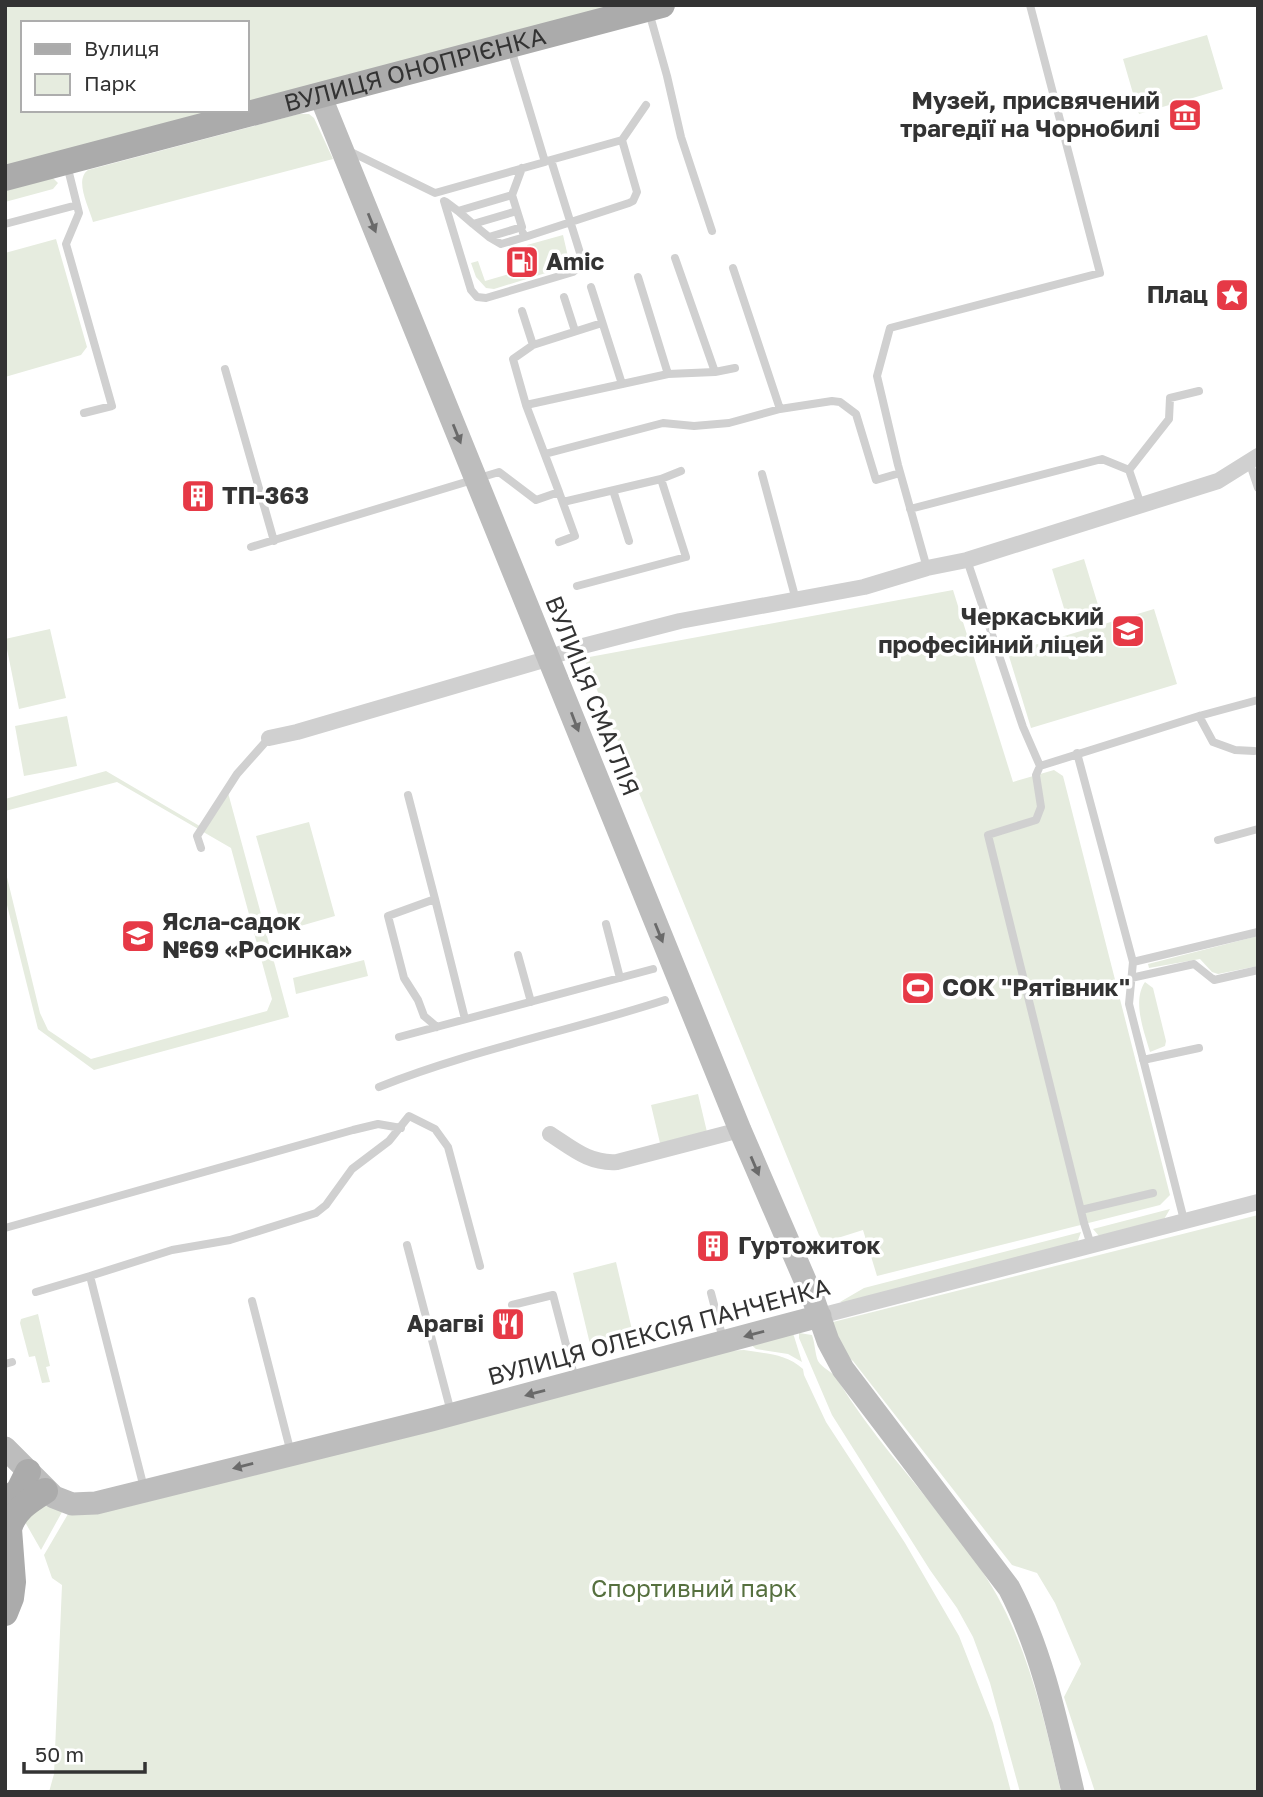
<svg xmlns="http://www.w3.org/2000/svg" width="1263" height="1797" font-family="'Golos Text',sans-serif">
	<style>
		.green { fill: #e6ecdf }
		.lines { fill: none; stroke-linecap: round; stroke-linejoin: round }
		.lane { stroke: #d0d0d0; stroke-width: 8 }
		.street { stroke: #d0d0d0; stroke-width: 16 }
		.secondary { stroke: #bdbdbd; stroke-width: 23 }
		.primary { stroke: #ababab; stroke-width: 26 }
		.oneway { fill: #6a6a6a }
		.labels { text-anchor: middle; stroke-width: 7; stroke-linejoin: round; paint-order: stroke }
		.street-label { font-size: 24px; fill: #333; stroke: #fff }
		.poi-label { font-size: 24px; font-weight: bold; fill: #333; stroke: #fff; text-anchor: start }
		.park-label { font-size: 24px; fill: #56703f; stroke: #fff }
	</style>
	<rect width="100%" height="100%" fill="#fff"/>
	<path class="green" d="M 5,5 L 619,5 L 247,104 L 247,23 L 23,23 L 23,110 L 223,110 L 5,168 Z
		M 1207,35 L 1223,89 L 1139,114 L 1123,59 Z
		M 299,114 L 309,114 L 314,118 L 333,159 L 93,222 C 89,207 74,180 88,170 Z
		M 53,178 L 58,183 L 53,189 L 5,202 L 5,190 Z
		M 563,235 L 569,261 L 565,267 L 494,289 L 486,288 L 476,277 L 471,263 L 478,261 L 485,281 L 533,267 L 527,245 Z
		M 56,239 L 87,347 L 81,355 L 5,377 L 5,253 Z
		M 1084,559 L 1102,618 L 1070,628 L 1052,569 Z
		M 953,590 L 1013,782 L 1054,770 L 1063,776 L 1170,1195 L 1160,1205 L 877,1276 L 863,1230 L 825,1242 L 819,1235 L 584,658 Z
		M 1154,609 L 1177,684 L 1031,728 L 1008,653 Z
		M 50,629 L 66,698 L 19,709 L 5,639 Z
		M 67,716 L 77,766 L 24,776 L 15,726 Z
		M 106,771 L 203,828 L 227,789 L 289,1017 L 94,1070 L 38,1029 L 5,897 L 5,869 L 40,1013 L 48,1030 L 91,1059 L 267,1011 L 272,999 L 231,848 L 117,782 L 5,811 L 5,799 Z
		M 309,822 L 335,916 L 283,931 L 256,836 Z
		M 1258,936 L 1258,966 L 1218,974 L 1212,972 L 1200,959 L 1149,968 L 1148,964 Z
		M 364,960 L 368,976 L 296,994 L 293,978 Z
		M 1145,982 L 1153,988 L 1166,1041 L 1165,1046 L 1150,1052 C 1144,1031 1132,1001 1145,982 Z
		M 698,1094 L 707,1132 L 660,1143 L 651,1105 Z
		M 1170,1209 L 1163,1221 L 1099,1236 L 1093,1229 Z
		M 1258,1215 L 1258,1792 L 1095,1792 L 1064,1697 L 1081,1664 L 1055,1603 L 1037,1573 L 1012,1565 L 853,1361 C 843,1354 832,1334 833,1322 Z
		M 1081,1232 L 1077,1243 L 848,1303 L 840,1302 L 864,1288 Z
		M 616,1262 L 633,1334 L 590,1344 L 573,1273 Z
		M 38,1314 L 50,1366 L 46,1367 L 50,1382 L 42,1383 L 35,1356 L 29,1357 L 20,1323 L 21,1319 Z
		M 793,1333 L 802,1362 L 788,1354 L 756,1349 L 749,1343 Z
		M 799,1333 L 812,1335 C 815,1343 815,1354 818,1361 C 822,1368 833,1372 837,1379 C 879,1448 937,1504 982,1571 C 1026,1636 1044,1717 1061,1792 L 1020,1792 L 990,1683 L 973,1637 L 957,1608 L 930,1570 L 832,1415 L 799,1338 Z
		M 744,1350 C 765,1354 786,1353 803,1369 L 804,1375 L 826,1422 L 905,1543 L 959,1636 L 993,1723 L 1011,1792 L 49,1792 L 54,1774 L 62,1585 L 52,1578 L 44,1555 L 68,1514 L 726,1351 Z
		M 40,1500 L 62,1512 L 41,1550 L 21,1515 Z"/>
	<g class="lines">
		<path class="lane" d="M 649,12 L 667,76 L 681,137 L 712,231
			M 622,140 L 646,105
			M 347,150 L 435,193 L 545,162 L 511,49
			M 67,165 L 79,213 L 66,244 L 112,406 L 84,413
			M 444,201 L 471,290 L 477,297 L 486,298 L 573,272 L 580,266 L 581,256 L 551,160
			M 446,202 L 458,211 L 512,195 L 522,168
			M 458,211 L 473,224 L 517,211 L 512,195
			M 5,224 L 77,205
			M 473,224 L 489,237 L 522,227 L 517,211
			M 489,237 L 501,244 L 525,237 L 523,233
			M 525,237 L 629,203 L 633,201 L 637,192 L 622,140 L 547,161
			M 675,258 L 715,372
			M 733,268 L 780,409
			M 638,277 L 668,374
			M 591,287 L 622,384
			M 564,297 L 575,331
			M 522,311 L 533,345
			M 225,369 L 274,541
			M 526,405 L 668,374 L 715,372 L 735,368
			M 545,454 L 663,423 L 694,426 L 729,423 L 780,409 L 832,401 L 840,402 L 856,414 L 876,480 L 900,473
			M 1249,461 L 1258,488
			M 1129,470 L 1169,419 L 1170,398 L 1199,391
			M 762,474 L 796,600
			M 613,490 L 629,541
			M 559,492 L 526,405 L 513,359 L 533,345 L 602,323
			M 563,502 L 661,479 L 681,471
			M 910,509 L 1102,459 L 1129,470 L 1141,505
			M 251,547 L 499,472 L 536,500 L 559,492 L 575,536 L 559,542
			M 967,560 L 1023,727 L 1040,766
			M 927,568 L 898,465 L 877,376 L 890,328 L 1100,273 L 1030,5
			M 577,586 L 686,557 L 661,479
			M 1199,716 L 1213,742 L 1235,750 L 1254,751
			M 1077,753 L 1133,962 L 1129,1004 L 1184,1220
			M 408,795 L 435,899 L 388,916 L 404,978 L 418,1000 L 424,1016 L 437,1027
			M 1218,840 L 1258,829
			M 201,848 L 197,836 L 237,774 L 269,738
			M 435,899 L 465,1019
			M 606,924 L 620,978
			M 518,955 L 531,1002
			M 1133,962 L 1258,932
			M 1131,978 L 1194,964 L 1214,980 L 1258,970
			M 399,1037 L 653,969
			M 1143,1060 L 1199,1048
			M 379,1087 C 472,1050 570,1031 665,1000
			M 1081,1210 L 1153,1193
			M 5,1228 L 353,1130 L 378,1124 L 401,1128
			M 407,1245 L 451,1412
			M 1091,1245 L 1084,1223 L 988,835 L 1036,820 L 1041,807 L 1036,775 L 1040,766 L 1199,716 L 1258,700
			M 36,1292 L 90,1276
			M 711,1293 L 723,1339
			M 252,1301 L 291,1453
			M 512,1305 L 553,1295 L 575,1379
			M 5,1364 L 12,1362
			M 144,1488 L 90,1276 L 172,1250 L 230,1240 L 316,1213 L 326,1205 L 352,1169 L 389,1141 L 409,1116 L 435,1129 L 448,1147 L 480,1266"/>
		<path class="street" d="M 269,738 L 297,732 L 540,661 L 579,647 L 680,621 L 864,587 L 927,568 L 967,560 L 1218,481 L 1258,456
			M 550,1134 C 572,1148 589,1164 617,1162 L 740,1130
			M 820,1316 L 1258,1202"/>
		<path class="secondary" d="M 320,95 L 740,1130 L 814,1301 L 828,1341 L 843,1369 L 1009,1588 C 1042,1651 1057,1723 1073,1792
			M 5,1448 L 54,1497 L 72,1504 L 96,1503 L 431,1420 L 820,1316"/>
		<g class="primary">
			<path id="s1" d="M 5,178 L 662,5"/>
			<path d="M 5,1503 L 19,1490 L 28,1472"/>
			<path d="M 5,1613 L 11,1598 L 13,1582 L 9,1529 C 14,1510 29,1501 45,1491"/>
		</g>
	</g>
	<defs><path id="oneway-solid" d="M-6-.8H1V-3.2L6.5 0L1 3.2V.8H-6Z" transform="scale(1.75)"/></defs>
	<g class="oneway">
		<use href="#oneway-solid" transform="translate(372 223) rotate(68)"/>
		<use href="#oneway-solid" transform="translate(457 434) rotate(68)"/>
		<use href="#oneway-solid" transform="translate(575 722) rotate(69)"/>
		<use href="#oneway-solid" transform="translate(659 933) rotate(68)"/>
		<use href="#oneway-solid" transform="translate(755 1166) rotate(67)"/>
		<use href="#oneway-solid" transform="translate(754 1334) rotate(165)"/>
		<use href="#oneway-solid" transform="translate(535 1393) rotate(165)"/>
		<use href="#oneway-solid" transform="translate(243 1466) rotate(166)"/>
	</g>
	<defs>
		<g id="museum-square" transform="scale(1.75)"><rect x="-9" y="-9" width="18" height="18" rx="4" fill="#e63946" stroke="#fff"/><path d="M0-6L6-3V-2H-6V-3ZM-5-1h2V3h-2ZM-1-1h2V3h-2ZM3-1h2V3H3ZM-6 4H6V6H-6Z" fill="#fff"/></g>
		<g id="fuel-square" transform="scale(1.75)"><rect x="-9" y="-9" width="18" height="18" rx="4" fill="#e63946" stroke="#fff"/><path d="M-5.5-6h7V0h2V4h1.3V-2.5L3-4.5l.8-.8L6-3V5H2.5V1h-1V6h-7ZM-4.2-4.7v3.2H.2V-4.7Z" fill="#fff"/></g>
		<g id="sight-square" transform="scale(1.75)"><rect x="-9" y="-9" width="18" height="18" rx="4" fill="#e63946" stroke="#fff"/><path d="M0-6L1.8-2.2L6-1.7L2.9 1.2L3.7 5.4L0 3.3L-3.7 5.4L-2.9 1.2L-6-1.7L-1.8-2.2Z" fill="#fff"/></g>
		<g id="building-square" transform="scale(1.75)"><rect x="-9" y="-9" width="18" height="18" rx="4" fill="#e63946" stroke="#fff"/><path d="M-4-6H4V6H1V3H-1V6H-4ZM-2.5-4.3h1.7v1.8h-1.7ZM.8-4.3h1.7v1.8H.8ZM-2.5-1h1.7V.8h-1.7ZM.8-1h1.7V.8H.8Z" fill="#fff"/></g>
		<g id="university-square" transform="scale(1.75)"><rect x="-9" y="-9" width="18" height="18" rx="4" fill="#e63946" stroke="#fff"/><path d="M0-5L7-2L0 1L-7-2ZM-4 1L0 2.5L4 1V4Q0 6-4 4Z" fill="#fff"/></g>
		<g id="school-square" transform="scale(1.75)"><rect x="-9" y="-9" width="18" height="18" rx="4" fill="#e63946" stroke="#fff"/><path d="M0-5L7-2L0 1L-7-2ZM-4 1L0 2.5L4 1V4Q0 6-4 4Z" fill="#fff"/></g>
		<g id="stadium-square" transform="scale(1.75)"><rect x="-9" y="-9" width="18" height="18" rx="4" fill="#e63946" stroke="#fff"/><path d="M0-5a6.5 5 0 1 0 0 10a6.5 5 0 1 0 0-10ZM-3.5-1.8h7v3.6h-7Z" fill="#fff"/></g>
		<g id="restaurant-square" transform="scale(1.75)"><rect x="-9" y="-9" width="18" height="18" rx="4" fill="#e63946" stroke="#fff"/><path d="M-5-6h1v4h1v-4h1v4h1v-4h1v5L-1.5 .5V6h-2V.5L-5-1ZM5-6V6H3V1.5H1.5Q1.5-4 5-6Z" fill="#fff"/></g>
	</defs>
	<g fill-rule="evenodd">
		<use href="#museum-square" x="1185" y="115"/>
		<use href="#fuel-square" x="522" y="262"/>
		<use href="#sight-square" x="1232" y="295"/>
		<use href="#building-square" x="198" y="496"/>
		<use href="#university-square" x="1128" y="631"/>
		<use href="#school-square" x="138" y="936"/>
		<use href="#stadium-square" x="918" y="988"/>
		<use href="#building-square" x="713" y="1246"/>
		<use href="#restaurant-square" x="508" y="1324"/>
	</g>
	<g class="labels">
		<g class="street-label">
			<text dy="8" stroke="none"><textPath href="#s1" startOffset="424">ВУЛИЦЯ ОНОПРІЄНКА</textPath></text>
			<text transform="translate(592 696) rotate(68)" y="8">ВУЛИЦЯ СМАГЛІЯ</text>
			<text transform="translate(659 1332) rotate(-15)" y="8">ВУЛИЦЯ ОЛЕКСІЯ ПАНЧЕНКА</text>
		</g>
		<g class="poi-label">
			<text x="1160" y="109" text-anchor="end">Музей, присвячений<tspan x="1160" dy="28">трагедії на Чорнобилі</tspan></text>
			<text x="546" y="270">Amic</text>
			<text x="1208" y="303" text-anchor="end">Плац</text>
			<text x="222" y="504">ТП-363</text>
			<text x="1104" y="625" text-anchor="end">Черкаський<tspan x="1104" dy="28">професійний ліцей</tspan></text>
			<text x="162" y="930">Ясла-садок<tspan x="162" dy="28">№69 «Росинка»</tspan></text>
			<text x="942" y="996">СОК "Рятівник"</text>
			<text x="738" y="1254">Гуртожиток</text>
			<text x="484" y="1332" text-anchor="end">Арагві</text>
		</g>
		<g class="park-label">
			<text x="694" y="1597">Спортивний парк</text>
		</g>
	</g>
	<rect width="1263" height="1797" fill="none" stroke="#333333" stroke-width="14"/>
	<rect x="21" y="21" width="228" height="91" fill="#ffffff" stroke="#adadad" stroke-width="2"/>
	<rect x="35" y="44" width="35" height="10" fill="#ababab" stroke="#adadad" stroke-width="2"/>
	<text x="84" y="56" font-size="21" fill="#333333">Вулиця</text>
	<rect x="35" y="74" width="35" height="21" fill="#e6ecdf" stroke="#adadad" stroke-width="2"/>
	<text x="84" y="91" font-size="21" fill="#333333">Парк</text>
	<path d="M24 1762v10h121v-10" fill="none" stroke="#333333" stroke-width="3.5"/>
	<text x="35" y="1762" font-size="21" fill="#333333" stroke="#ffffff" stroke-width="5" paint-order="stroke">50 m</text>
</svg>
